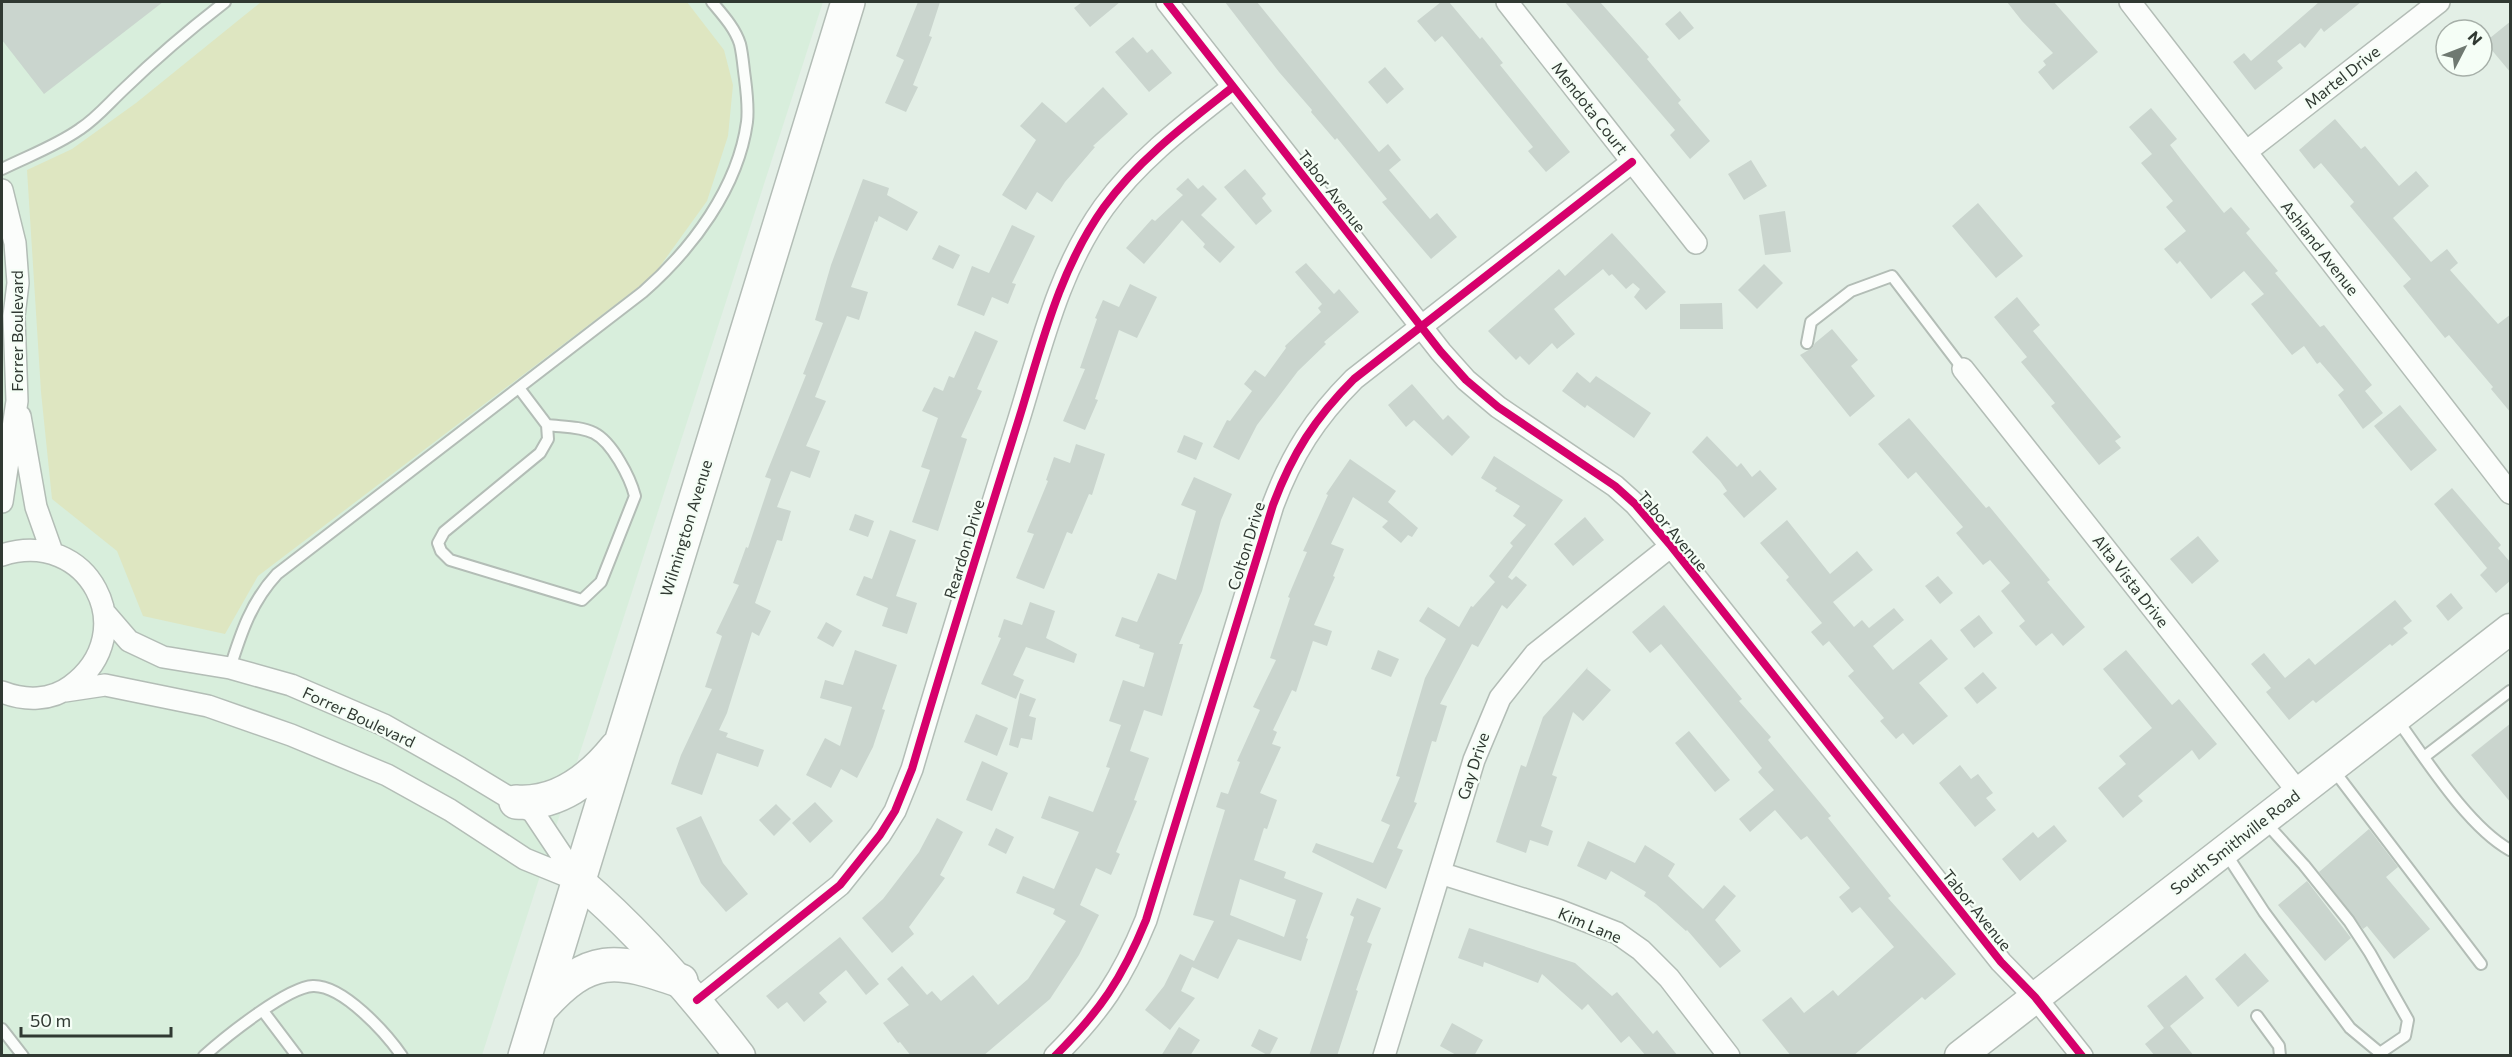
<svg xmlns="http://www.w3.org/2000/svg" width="2512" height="1057" font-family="Commissioner,sans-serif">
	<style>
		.built { fill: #d8eedc }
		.green { fill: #dee6c1 }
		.building { fill: #cad5ce; fill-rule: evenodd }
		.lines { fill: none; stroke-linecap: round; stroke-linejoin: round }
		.lane-casing { stroke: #b3bdb6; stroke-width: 14 }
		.street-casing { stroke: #b3bdb6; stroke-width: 24 }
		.secondary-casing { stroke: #b3bdb6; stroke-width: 33 }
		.primary-casing { stroke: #b3bdb6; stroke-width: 36 }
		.lane { stroke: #fbfdfb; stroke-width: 10 }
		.street { stroke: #fbfdfb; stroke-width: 21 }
		.secondary { stroke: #fbfdfb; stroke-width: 30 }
		.primary { stroke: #fbfdfb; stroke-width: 33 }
		.cycleway-casing { stroke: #f5fef6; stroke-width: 11 }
		.cycleway { stroke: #d6006c; stroke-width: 8 }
		.labels { text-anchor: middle; stroke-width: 4.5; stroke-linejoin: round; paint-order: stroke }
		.street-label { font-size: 16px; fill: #303932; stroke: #f5fef6 }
	</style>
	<rect width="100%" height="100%" fill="#e3efe6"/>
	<path class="built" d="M 2,2 L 823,2 L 482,1055 L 2,1056 Z"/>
	<path class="green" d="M 261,2 L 687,2 L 724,50 L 733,85 L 728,136 L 707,201 L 653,276 L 258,576 L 225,634 L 143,616 L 117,551 L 52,499 L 41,392 L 27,170 L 72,149 L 136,103 Z"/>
	<path class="building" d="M 2,2 L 163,2 L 44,94 L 2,40 Z
		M 918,2 L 940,2 L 929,36 L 932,37 L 913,85 L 918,87 L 906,112 L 885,103 L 904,60 L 896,56 Z
		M 1082,2 L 1120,2 L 1090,27 L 1074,8 Z
		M 1225,2 L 1257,2 L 1379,152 L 1388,144 L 1401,160 L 1389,170 L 1430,219 L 1437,213 L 1457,237 L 1431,259 L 1382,202 L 1387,199 L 1337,138 L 1335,140 L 1311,112 L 1312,110 L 1279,72 Z
		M 1441,2 L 1449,2 L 1480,39 L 1482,37 L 1503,63 L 1500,65 L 1570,152 L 1546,172 L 1528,151 L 1533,147 L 1448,43 L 1442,36 L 1435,42 L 1417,21 Z
		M 1565,2 L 1600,2 L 1649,57 L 1647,59 L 1681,100 L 1678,103 L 1710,141 L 1690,159 L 1670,135 L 1675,130 Z
		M 2007,2 L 2054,2 L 2098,52 L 2053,90 L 2038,72 L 2046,65 L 2043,61 L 2053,53 L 2022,21 Z
		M 2319,2 L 2361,2 L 2324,32 L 2321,28 L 2305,48 L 2300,43 L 2277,61 L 2283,68 L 2255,90 L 2233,62 L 2244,53 L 2251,61 Z
		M 1680,11 L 1694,28 L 1679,40 L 1665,24 Z
		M 2511,21 L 2511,73 L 2485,42 Z
		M 1133,37 L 1147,53 L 1152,49 L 1172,73 L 1149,92 L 1115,52 Z
		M 1385,67 L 1404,89 L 1387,104 L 1368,82 Z
		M 1103,87 L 1128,114 L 1093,146 L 1095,147 L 1065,182 L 1052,202 L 1037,192 L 1026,210 L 1002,195 L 1036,140 L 1020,126 L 1042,102 L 1066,123 Z
		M 2151,108 L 2177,139 L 2170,145 L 2183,162 L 2224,213 L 2231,207 L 2250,229 L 2246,233 L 2278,271 L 2275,273 L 2320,327 L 2324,325 L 2372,385 L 2365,391 L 2383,413 L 2363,429 L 2338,395 L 2344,390 L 2320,362 L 2317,364 L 2304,346 L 2292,355 L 2251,304 L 2264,294 L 2244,271 L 2211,299 L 2180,261 L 2177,264 L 2164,249 L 2186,231 L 2166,207 L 2173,201 L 2141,163 L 2152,154 L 2129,127 Z
		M 2335,119 L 2361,149 L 2365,146 L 2399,186 L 2416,171 L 2429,186 L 2393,218 L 2431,262 L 2447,249 L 2458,263 L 2450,270 L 2498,324 L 2511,314 L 2511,413 L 2491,389 L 2493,387 L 2449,335 L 2445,338 L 2403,286 L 2411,279 L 2350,206 L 2354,202 L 2321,163 L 2314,169 L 2299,150 Z
		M 1751,160 L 1767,186 L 1744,200 L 1728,174 Z
		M 1245,169 L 1266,194 L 1262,198 L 1272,211 L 1256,225 L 1224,187 Z
		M 1188,178 L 1198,189 L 1203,185 L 1217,199 L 1201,215 L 1235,247 L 1220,263 L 1203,247 L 1205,244 L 1182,220 L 1144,264 L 1126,248 L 1152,219 L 1155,221 L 1183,195 L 1176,189 Z
		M 863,179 L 889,188 L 887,195 L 918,212 L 907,231 L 879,216 L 877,222 L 875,221 L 851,287 L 868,292 L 859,320 L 847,316 L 815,397 L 826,401 L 806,446 L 820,451 L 810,478 L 791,471 L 777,507 L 791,511 L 782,541 L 777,540 L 755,603 L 771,611 L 759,636 L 752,632 L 727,713 L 719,730 L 728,733 L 726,737 L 764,750 L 758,767 L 717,753 L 702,795 L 671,784 L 681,755 L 712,689 L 705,687 L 722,636 L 716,633 L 739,585 L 733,583 L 746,547 L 748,548 L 771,479 L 765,477 L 806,375 L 803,374 L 823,323 L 815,320 L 831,265 Z
		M 1978,203 L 2023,256 L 1996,278 L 1952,226 Z
		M 1785,211 L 1791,252 L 1765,255 L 1759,215 Z
		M 1012,225 L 1035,236 L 1012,283 L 1016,284 L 1008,304 L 992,297 L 984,316 L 957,305 L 972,266 L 989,273 Z
		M 1612,233 L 1666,292 L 1646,310 L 1634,297 L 1640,289 L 1633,283 L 1626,289 L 1612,274 L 1609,276 L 1603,269 L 1554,309 L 1575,334 L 1557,349 L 1552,343 L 1529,365 L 1520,356 L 1516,360 L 1488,331 L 1559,269 L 1565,276 Z
		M 939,245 L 960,255 L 953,269 L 932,259 Z
		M 1306,263 L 1334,294 L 1339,289 L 1359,312 L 1324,342 L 1326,344 L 1298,371 L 1257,425 L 1239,460 L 1213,447 L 1227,420 L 1230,421 L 1252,391 L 1244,384 L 1255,370 L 1265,377 L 1286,348 L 1285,346 L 1321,312 L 1318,308 L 1322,304 L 1295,272 Z
		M 1764,264 L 1783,283 L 1757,309 L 1738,290 Z
		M 1130,284 L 1157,297 L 1137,338 L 1119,330 L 1095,399 L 1098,400 L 1085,430 L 1063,421 L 1085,369 L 1080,368 L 1097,319 L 1095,318 L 1103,300 L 1119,307 Z
		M 2017,297 L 2040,325 L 2033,331 L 2121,437 L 2115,441 L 2121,448 L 2099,465 L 2051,406 L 2055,403 L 2021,362 L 2027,357 L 1994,317 Z
		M 1722,303 L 1723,329 L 1680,329 L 1680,304 Z
		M 1832,329 L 1858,360 L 1851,366 L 1875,396 L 1850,417 L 1800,355 L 1812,348 L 1815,343 Z
		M 975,331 L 998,341 L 977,389 L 982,391 L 961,437 L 967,439 L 938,531 L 912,522 L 930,470 L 921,467 L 938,418 L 922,411 L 934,387 L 943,391 L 949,376 L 954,378 Z
		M 1577,372 L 1590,383 L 1596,376 L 1651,413 L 1634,438 L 1587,405 L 1585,408 L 1562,391 Z
		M 1412,384 L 1443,420 L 1448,415 L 1470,437 L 1452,456 L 1414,420 L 1406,427 L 1388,405 Z
		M 2400,405 L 2437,450 L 2411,471 L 2374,426 Z
		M 1909,418 L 1986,508 L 1989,506 L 2050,580 L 2047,582 L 2085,627 L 2063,646 L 2052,633 L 2036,646 L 2019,626 L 2025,621 L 2001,591 L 2010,583 L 1990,560 L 1983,565 L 1956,533 L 1963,527 L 1916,472 L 1908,479 L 1878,444 Z
		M 1184,435 L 1203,443 L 1196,460 L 1177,452 Z
		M 1707,436 L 1737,467 L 1741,463 L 1752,477 L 1760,470 L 1777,489 L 1744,518 L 1723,494 L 1727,491 L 1720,481 L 1692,452 Z
		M 1076,444 L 1105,454 L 1092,495 L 1089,494 L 1072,534 L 1067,532 L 1044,589 L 1016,578 L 1034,534 L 1027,532 L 1048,481 L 1046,480 L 1054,457 L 1070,463 Z
		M 1494,456 L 1563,500 L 1508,577 L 1512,580 L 1516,576 L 1527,585 L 1507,609 L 1502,605 L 1478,647 L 1472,644 L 1440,704 L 1447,706 L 1436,742 L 1432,741 L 1414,802 L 1417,803 L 1397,848 L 1403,850 L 1386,889 L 1312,852 L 1316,843 L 1373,863 L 1390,825 L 1381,821 L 1400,777 L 1396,776 L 1425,678 L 1446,639 L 1419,621 L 1428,607 L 1459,627 L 1471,606 L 1473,607 L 1495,582 L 1489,576 L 1513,546 L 1510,543 L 1526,525 L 1513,516 L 1520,506 L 1495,491 L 1497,488 L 1481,478 Z
		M 1350,459 L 1396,491 L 1388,502 L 1418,528 L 1412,537 L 1408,535 L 1401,543 L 1382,527 L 1388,521 L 1353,497 L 1331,544 L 1344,549 L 1333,576 L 1335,577 L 1314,625 L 1332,631 L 1327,646 L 1313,641 L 1296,692 L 1292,690 L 1273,730 L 1277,732 L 1272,744 L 1281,747 L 1260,793 L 1277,800 L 1267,829 L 1264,828 L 1254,860 L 1286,872 L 1284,878 L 1323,893 L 1306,938 L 1308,939 L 1301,961 L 1238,939 L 1218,979 L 1192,967 L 1181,991 L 1195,998 L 1170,1030 L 1145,1010 L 1164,986 L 1180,954 L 1194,961 L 1214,921 L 1193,915 L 1225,810 L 1216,807 L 1221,792 L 1228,794 L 1240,762 L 1237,761 L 1260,710 L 1253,707 L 1276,660 L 1270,658 L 1290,598 L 1288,597 L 1307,552 L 1303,551 L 1328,495 L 1326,494 ZM 1240,879 L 1296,900 L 1284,937 L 1230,915 Z
		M 1194,477 L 1232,494 L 1221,520 L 1202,591 L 1179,644 L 1183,644 L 1162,716 L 1144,710 L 1130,751 L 1149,758 L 1134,800 L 1137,801 L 1116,852 L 1120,854 L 1111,875 L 1096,868 L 1080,905 L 1099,915 L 1079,955 L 1050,999 L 983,1056 L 911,1056 L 900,1042 L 898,1043 L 883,1023 L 909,1005 L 887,979 L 902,966 L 927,995 L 932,991 L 941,1001 L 973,975 L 998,1005 L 1028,979 L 1066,921 L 1053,914 L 1055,909 L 1016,893 L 1023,876 L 1054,889 L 1079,832 L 1041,818 L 1049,796 L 1093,812 L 1110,768 L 1106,767 L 1121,725 L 1109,721 L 1123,680 L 1144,687 L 1154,653 L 1139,648 L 1140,645 L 1115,636 L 1122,617 L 1137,622 L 1158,573 L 1176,580 L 1196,511 L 1181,505 Z
		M 2452,488 L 2501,545 L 2498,548 L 2511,563 L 2511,580 L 2496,593 L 2480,575 L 2487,568 L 2434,504 Z
		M 855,514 L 874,521 L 868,537 L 849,530 Z
		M 1585,517 L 1604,540 L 1573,566 L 1554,544 Z
		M 1787,520 L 1830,574 L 1857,551 L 1873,570 L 1833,602 L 1854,627 L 1862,620 L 1869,628 L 1894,608 L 1904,620 L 1873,646 L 1893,670 L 1931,639 L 1948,659 L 1919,683 L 1948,716 L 1913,745 L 1903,733 L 1896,739 L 1880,721 L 1884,718 L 1848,676 L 1854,671 L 1829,641 L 1823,646 L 1811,632 L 1822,623 L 1786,580 L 1789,577 L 1760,543 Z
		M 890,530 L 916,540 L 896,596 L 917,603 L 907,634 L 882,626 L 888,608 L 856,595 L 864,576 L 872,579 Z
		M 2198,536 L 2219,561 L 2192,584 L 2170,559 Z
		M 1938,576 L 1953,593 L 1940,604 L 1925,586 Z
		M 2451,593 L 2463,608 L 2448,621 L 2436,606 Z
		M 2395,600 L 2412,621 L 2403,628 L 2408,633 L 2392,646 L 2390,644 L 2316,703 L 2313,700 L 2289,720 L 2266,692 L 2271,688 L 2251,664 L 2264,653 L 2285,678 L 2309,658 L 2315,665 Z
		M 1030,602 L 1055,611 L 1046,638 L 1077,654 L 1074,663 L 1026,647 L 1013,675 L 1024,680 L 1016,699 L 981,684 L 1001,638 L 998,637 L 1004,619 L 1022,625 Z
		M 1664,605 L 1742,699 L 1739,701 L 1771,737 L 1768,740 L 1831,816 L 1828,818 L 1891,896 L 1888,898 L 1956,974 L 1925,1000 L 1922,997 L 1853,1056 L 1791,1056 L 1762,1020 L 1791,997 L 1804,1013 L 1833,990 L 1838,996 L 1894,947 L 1860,907 L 1852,913 L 1839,897 L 1850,888 L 1807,836 L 1801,840 L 1775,810 L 1750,832 L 1739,819 L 1774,790 L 1758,772 L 1762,768 L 1661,644 L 1650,653 L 1632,632 Z
		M 1979,615 L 1993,633 L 1974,648 L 1960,630 Z
		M 826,622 L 842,631 L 833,647 L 817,638 Z
		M 855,650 L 897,665 L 882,709 L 885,710 L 873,747 L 857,778 L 841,769 L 831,788 L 806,775 L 825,738 L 840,746 L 852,707 L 820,698 L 825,680 L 843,685 Z
		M 1378,650 L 1399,659 L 1391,677 L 1371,669 Z
		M 2126,650 L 2172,705 L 2179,699 L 2217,744 L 2199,760 L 2192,750 L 2138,796 L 2143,801 L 2123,818 L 2098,788 L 2126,764 L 2119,756 L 2152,728 L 2103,669 Z
		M 1588,667 L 1587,669 L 1611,690 L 1583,721 L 1573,712 L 1552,775 L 1557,777 L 1541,826 L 1553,831 L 1548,846 L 1530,840 L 1526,853 L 1496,842 L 1521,765 L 1526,767 L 1543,717 Z
		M 1983,672 L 1997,688 L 1977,704 L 1964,688 Z
		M 1020,693 L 1036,699 L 1029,716 L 1036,718 L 1032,740 L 1021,738 L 1018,748 L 1009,745 Z
		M 976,714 L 1008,728 L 997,756 L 964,742 Z
		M 2511,723 L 2511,803 L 2471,755 Z
		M 1689,731 L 1730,780 L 1715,792 L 1675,743 Z
		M 982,761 L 1008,773 L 992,811 L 966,800 Z
		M 1960,765 L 1971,779 L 1978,774 L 1993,793 L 1986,798 L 1996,810 L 1975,827 L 1939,783 Z
		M 815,802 L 833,821 L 810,843 L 792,823 Z
		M 776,804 L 791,819 L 774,836 L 759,820 Z
		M 701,816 L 723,863 L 748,894 L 726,912 L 701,883 L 676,828 Z
		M 937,818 L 963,832 L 940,875 L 945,878 L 909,927 L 914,934 L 892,953 L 862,918 L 883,899 L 919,852 Z
		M 2054,825 L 2067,841 L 2020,881 L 2002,859 L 2033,832 L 2038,838 Z
		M 996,828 L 1014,837 L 1006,854 L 988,845 Z
		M 2369,829 L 2398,867 L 2386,877 L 2430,929 L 2394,959 L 2367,926 L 2363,929 L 2319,872 Z
		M 1588,841 L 1635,863 L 1645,845 L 1675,864 L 1668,876 L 1703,909 L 1724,885 L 1736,896 L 1715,920 L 1741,951 L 1720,968 L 1687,930 L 1686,931 L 1656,904 L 1644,896 L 1646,892 L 1611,871 L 1606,880 L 1577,866 Z
		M 2307,881 L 2351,938 L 2325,961 L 2278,905 Z
		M 1357,898 L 1381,908 L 1367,942 L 1372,944 L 1356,990 L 1358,991 L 1337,1056 L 1309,1056 L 1354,917 L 1350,915 Z
		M 1469,928 L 1575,963 L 1612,996 L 1617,992 L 1653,1034 L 1657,1030 L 1678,1056 L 1646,1056 L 1629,1036 L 1621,1043 L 1588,1004 L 1582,1010 L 1542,974 L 1538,983 L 1484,962 L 1483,967 L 1458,958 Z
		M 840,937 L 879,984 L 866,995 L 846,970 L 819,993 L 827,1002 L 804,1022 L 787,1002 L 778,1009 L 766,996 Z
		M 2245,953 L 2269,981 L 2238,1007 L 2215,979 Z
		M 2186,975 L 2204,998 L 2170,1026 L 2194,1056 L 2155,1056 L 2145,1044 L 2164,1028 L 2147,1006 Z
		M 1452,1023 L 1483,1040 L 1474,1056 L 1458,1056 L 1440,1046 Z
		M 1179,1027 L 1200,1040 L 1190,1056 L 1161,1056 Z
		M 1259,1029 L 1278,1038 L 1269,1056 L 1251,1046 Z"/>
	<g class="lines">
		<g class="lane-casing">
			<path id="lane" d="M 2,169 C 28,156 56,146 80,129 C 97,118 109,103 124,89 C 156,58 190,29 225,2
				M 1807,343 L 1811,322 L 1851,291 L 1892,276 L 1963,369
				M 519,388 L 547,425 L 548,439 L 540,453 L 444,532 L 438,543 L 441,551 L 450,560 L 582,600 L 601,582 L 635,496 C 630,477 612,442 594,433 C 580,426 562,427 547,425
				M 230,668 C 241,633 251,602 277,574 L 643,292 C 692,249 738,188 747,122 C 749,105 746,87 744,71 C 743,62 742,52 740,44 C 735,28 722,14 712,2
				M 2396,718 C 2425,758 2468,827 2510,850
				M 2424,757 L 2510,691
				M 2332,768 L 2481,964
				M 2225,852 L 2264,912 L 2350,1028 L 2380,1053 L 2405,1036 L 2408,1020 L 2370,953 L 2349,921 L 2304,865 L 2266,823
				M 263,1011 L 297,1056
				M 2257,1016 L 2279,1046 L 2280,1056
				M 2,1029 L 23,1056
				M 204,1056 C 224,1038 287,987 313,986 C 343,985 386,1033 402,1056"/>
		</g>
		<g class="street-casing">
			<path id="street" d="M 1167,2 L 1441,352 L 1466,380 L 1498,407 L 1615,486 L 1635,504 L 1671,546 L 2001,962 L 2035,997 L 2082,1056
				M 1507,2 L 1696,243
				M 2130,2 L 2510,493
				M 2246,152 L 2439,2
				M 2,190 L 15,243 L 18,283 L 14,316 L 17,401 L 2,502
				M 1963,369 L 2299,793
				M 20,416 L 36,507 L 52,552
				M 2,555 C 88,527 144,632 71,686 C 51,701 25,701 2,692
				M 104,612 L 129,641 L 163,657 L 230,668 L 291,685 L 384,725 L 460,768 L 533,812 L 579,881
				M 65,691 L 105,685 L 208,706 L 291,735 L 387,775 L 450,810 L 525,859 L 579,881
				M 1440,873 L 1558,910 L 1617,933 L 1641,950 L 1669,978 L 1729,1056
				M 697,1000 L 840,885 L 880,835 L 895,811 L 912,769 C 946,653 982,537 1018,422 C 1041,348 1058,271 1104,207 C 1139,159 1186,124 1233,87
				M 1055,1056 C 1100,1011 1122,979 1146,920 L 1273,505 C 1292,454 1315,418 1354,379 L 1632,162
				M 1384,1056 L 1474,760 L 1500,698 L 1535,654 L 1671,546"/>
		</g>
		<g class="secondary-casing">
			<path id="secondary" d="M 579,881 C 640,933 691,992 740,1056
				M 1960,1056 L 2510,629"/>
		</g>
		<g class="primary-casing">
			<path id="primary" d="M 516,802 C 557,805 591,779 616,748
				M 540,1009 C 589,953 616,958 681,981
				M 525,1056 L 848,2"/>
		</g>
		<use href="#lane" class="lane"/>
		<use href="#street" class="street"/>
		<use href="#secondary" class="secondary"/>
		<use href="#primary" class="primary"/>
		<g class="cycleway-casing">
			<path id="cycleway" d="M 1167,2 L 1441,352 L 1466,380 L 1498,407 L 1615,486 L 1635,504 L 1671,546 L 2001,962 L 2035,997 L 2082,1056
				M 697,1000 L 840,885 L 880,835 L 895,811 L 912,769 C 946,653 982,537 1018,422 C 1041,348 1058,271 1104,207 C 1139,159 1186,124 1233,87
				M 1055,1056 C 1100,1011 1122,979 1146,920 L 1273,505 C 1292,454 1315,418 1354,379 L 1632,162"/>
		</g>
		<use href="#cycleway" class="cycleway"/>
	</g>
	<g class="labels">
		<g class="street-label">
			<text transform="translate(2342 77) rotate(-38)" y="6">Martel Drive</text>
			<text transform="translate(1590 108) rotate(52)" y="6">Mendota Court</text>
			<text transform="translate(1332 191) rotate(52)" y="6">Tabor Avenue</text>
			<text transform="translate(2320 248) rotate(52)" y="6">Ashland Avenue</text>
			<text transform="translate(17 331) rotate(-90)" y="6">Forrer Boulevard</text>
			<text transform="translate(686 528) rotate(-73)" y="6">Wilmington Avenue</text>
			<text transform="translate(1673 531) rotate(50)" y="6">Tabor Avenue</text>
			<text transform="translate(1246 546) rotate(-73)" y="6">Colton Drive</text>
			<text transform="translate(964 549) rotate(-73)" y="6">Reardon Drive</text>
			<text transform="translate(2131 581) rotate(52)" y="6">Alta Vista Drive</text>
			<text transform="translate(359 717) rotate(25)" y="6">Forrer Boulevard</text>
			<text transform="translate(1473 766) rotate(-72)" y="6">Gay Drive</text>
			<text transform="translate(2235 842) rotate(-38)" y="6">South Smithville Road</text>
			<text transform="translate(1977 910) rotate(51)" y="6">Tabor Avenue</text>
			<text transform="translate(1590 925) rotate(23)" y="6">Kim Lane</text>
		</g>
	</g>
	<rect width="2512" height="1057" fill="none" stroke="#303932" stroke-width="6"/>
	<g transform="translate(2464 48) rotate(48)"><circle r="28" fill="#f5fef6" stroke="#a6afa8" stroke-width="1.5"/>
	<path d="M0-4.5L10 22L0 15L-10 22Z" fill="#6f7971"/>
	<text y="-9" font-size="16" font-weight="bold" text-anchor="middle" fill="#303932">N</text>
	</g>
	<path d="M21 1027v9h150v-9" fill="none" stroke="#303932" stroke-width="3"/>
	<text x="30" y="1027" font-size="18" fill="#303932" stroke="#f5fef6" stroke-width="4.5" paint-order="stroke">50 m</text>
</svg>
